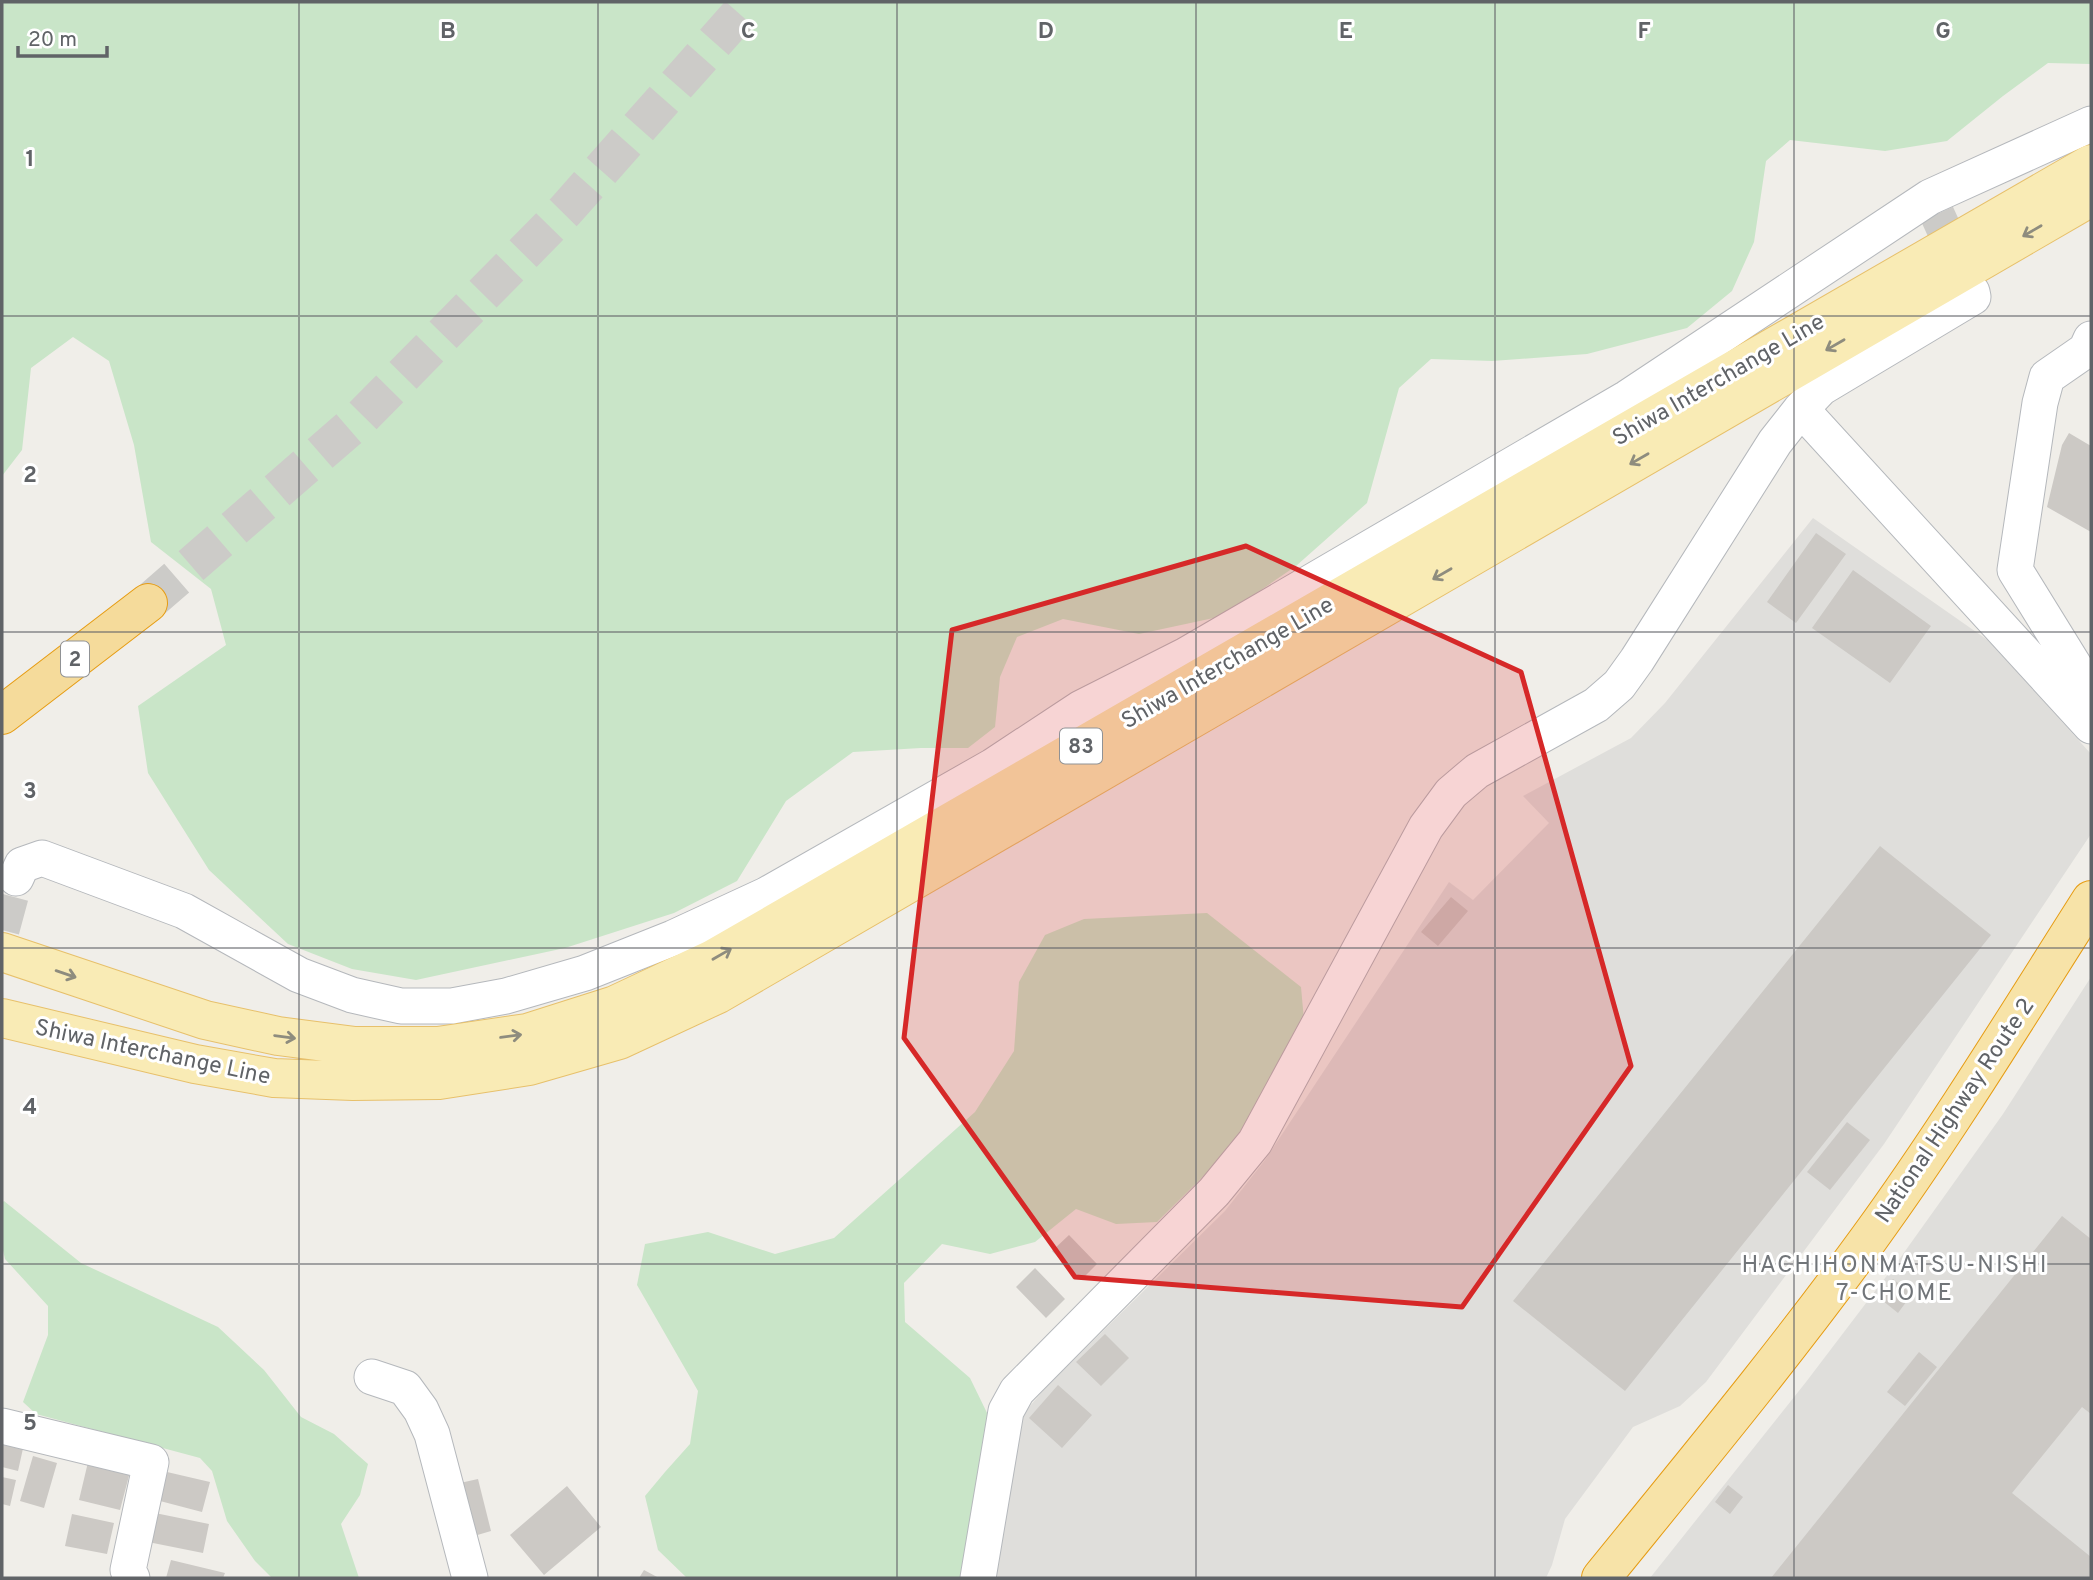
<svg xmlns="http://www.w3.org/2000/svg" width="2093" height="1580" font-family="Overpass,sans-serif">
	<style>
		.industrial { fill: #dfdedb }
		.green { fill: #c9e5c8 }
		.building { fill: #ccc9c5 }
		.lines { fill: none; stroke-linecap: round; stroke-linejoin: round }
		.minor-tunnel { stroke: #cccbc8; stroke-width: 35; stroke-dasharray: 35 18; stroke-linecap: butt }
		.motorway-tunnel { stroke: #cccbc8; stroke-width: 38; stroke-dasharray: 38 19; stroke-linecap: butt }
		.minor-casing { stroke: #b5b8bc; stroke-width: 37 }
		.primary-casing { stroke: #e7c06b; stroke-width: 40 }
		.trunk-casing { stroke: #e69c13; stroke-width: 40 }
		.motorway-casing { stroke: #e69c13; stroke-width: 40 }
		.minor { stroke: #fff; stroke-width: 35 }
		.primary { stroke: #f9ebb5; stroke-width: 38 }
		.trunk { stroke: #f7e3a8; stroke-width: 38 }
		.motorway { stroke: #f5db9b; stroke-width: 38 }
		.oneway { stroke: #8e8c7e }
		.marked { fill: #d62828; fill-opacity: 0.2; stroke: #d62828; stroke-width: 5; stroke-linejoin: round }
		.grid { fill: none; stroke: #606367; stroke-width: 2; stroke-opacity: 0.55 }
		.labels { text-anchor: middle; stroke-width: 6; stroke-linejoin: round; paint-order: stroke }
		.shield { fill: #fff; stroke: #909295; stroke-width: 2 }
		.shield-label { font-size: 21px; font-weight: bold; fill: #606367 }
		.street-label { font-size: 23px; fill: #606367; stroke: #fff }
		.neighbourhood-label { font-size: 24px; letter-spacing: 2px; fill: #717579; stroke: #fff }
		.grid-label { font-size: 23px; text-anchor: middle; font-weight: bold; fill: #606367; stroke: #fff; stroke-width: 6; stroke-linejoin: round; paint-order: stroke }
	</style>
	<rect width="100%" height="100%" fill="#f0eee9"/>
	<path class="industrial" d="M 1813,518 L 1989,641 L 2091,754 L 2091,834 L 1884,1144 L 1706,1382 L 1680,1406 L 1633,1427 L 1565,1519 L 1552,1565 L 1546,1578 L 993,1578 L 1013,1458 L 1024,1413 L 1048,1385 L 1225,1211 L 1265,1160 L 1449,882 L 1473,900 L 1549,823 L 1523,796 L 1631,738 L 1665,703 Z
		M 2091,977 L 2091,1578 L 1650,1578 L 1806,1382 L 1898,1261 L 2003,1114 Z"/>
	<path class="green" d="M 2,2 L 2091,2 L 2091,64 L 2048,63 L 2003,96 L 1947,141 L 1885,151 L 1790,140 L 1766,161 L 1754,242 L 1732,291 L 1687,328 L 1587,354 L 1492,361 L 1431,359 L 1399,388 L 1367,503 L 1296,566 L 1223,616 L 1139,634 L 1063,619 L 1017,637 L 1000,677 L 995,727 L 968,748 L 921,748 L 853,752 L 786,801 L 737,881 L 674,913 L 565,948 L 416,980 L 352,969 L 288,944 L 209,870 L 148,773 L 138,706 L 226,645 L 211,589 L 151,542 L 134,445 L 109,361 L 73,337 L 31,368 L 22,450 L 2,476 Z
		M 1207,913 L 1301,987 L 1304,1020 L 1241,1139 L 1157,1222 L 1116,1224 L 1076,1209 L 1035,1242 L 990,1254 L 942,1244 L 904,1283 L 905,1322 L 970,1378 L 989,1417 L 963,1578 L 687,1578 L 658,1550 L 645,1496 L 665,1472 L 690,1444 L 698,1391 L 637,1285 L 645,1244 L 708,1232 L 775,1254 L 834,1238 L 975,1112 L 1014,1051 L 1019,982 L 1045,935 L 1084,919 Z
		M 4,1201 L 81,1263 L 218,1327 L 264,1370 L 301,1417 L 334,1434 L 368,1464 L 360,1495 L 341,1524 L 359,1578 L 272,1578 L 255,1561 L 227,1521 L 212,1471 L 200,1458 L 36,1414 L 23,1402 L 48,1335 L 48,1306 L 5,1259 L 2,1246 L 2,1203 Z"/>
	<path class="building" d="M 2069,433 L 2091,446 L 2091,532 L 2047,507 L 2062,445 Z
		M 1816,533 L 1846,554 L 1796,623 L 1767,602 Z
		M 1853,570 L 1931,626 L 1890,683 L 1812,628 Z
		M 1880,846 L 1991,935 L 1625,1391 L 1513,1301 Z
		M 1451,897 L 1468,911 L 1438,946 L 1421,932 Z
		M 1847,1122 L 1870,1140 L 1830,1190 L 1807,1172 Z
		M 2062,1216 L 2091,1239 L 2091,1414 L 2082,1407 L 2012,1493 L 2091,1557 L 2091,1578 L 1771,1578 Z
		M 1069,1235 L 1097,1264 L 1081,1280 L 1052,1251 Z
		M 1035,1268 L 1065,1299 L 1046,1318 L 1016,1287 Z
		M 1893,1279 L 1912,1294 L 1898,1313 L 1878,1297 Z
		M 1105,1334 L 1129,1358 L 1101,1386 L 1076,1362 Z
		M 1919,1352 L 1937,1367 L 1905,1406 L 1887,1392 Z
		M 1058,1385 L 1092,1415 L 1062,1448 L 1029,1418 Z
		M 2,1439 L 24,1444 L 18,1471 L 2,1467 Z
		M 33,1456 L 57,1463 L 44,1508 L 20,1501 Z
		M 89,1458 L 131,1468 L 120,1510 L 79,1500 Z
		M 167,1472 L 210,1482 L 202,1512 L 160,1501 Z
		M 2,1477 L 16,1480 L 10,1506 L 2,1504 Z
		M 478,1479 L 491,1531 L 474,1536 L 460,1483 Z
		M 1728,1485 L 1743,1497 L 1730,1514 L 1715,1502 Z
		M 567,1486 L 601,1527 L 544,1575 L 510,1535 Z
		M 155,1513 L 209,1524 L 203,1553 L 148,1542 Z
		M 72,1514 L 114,1523 L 107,1554 L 65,1546 Z
		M 171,1560 L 225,1573 L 223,1578 L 166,1578 Z
		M 644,1570 L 659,1578 L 639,1578 Z"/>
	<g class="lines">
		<path class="minor-tunnel" d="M 1937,214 L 1962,269
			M 2,930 L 16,878"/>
		<path class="motorway-tunnel" d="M 148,603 L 361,418 L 565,211 L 750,2"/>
		<g class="minor-casing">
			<path id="minor" d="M 2091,339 L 2086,350 L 2047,377 L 2040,403 L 2015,570 L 2091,693
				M 1801,409 L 2091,726
				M 16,878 L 22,865 L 42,858 L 184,911 L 299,975 L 352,995 L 401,1006 L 452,1006 L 506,996 L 585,973 L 673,938 L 766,895 L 993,766 L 1081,708 L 1186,655 L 1627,398 L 1930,197 L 2091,124
				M 372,1377 L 405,1388 L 421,1410 L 432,1434 L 470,1578
				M 2,1426 L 151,1462 L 128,1570 L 132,1578
				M 978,1578 L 1006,1411 L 1017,1391 L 1214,1192 L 1255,1142 L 1426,827 L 1451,793 L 1477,771 L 1596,705 L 1619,685 L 1637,660 L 1775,442 L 1801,409 L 1821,388 L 1973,297 L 1972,292"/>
		</g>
		<g class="primary-casing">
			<path id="primary" d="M 2,952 L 205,1020 L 278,1036 L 355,1046 L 438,1046 L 527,1033 L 615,1005 L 713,959 L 2091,164
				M 2,1018 L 195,1064 L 274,1078 L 353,1081 L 439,1080 L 529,1066 L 619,1040 L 718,994 L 2091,197"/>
		</g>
		<g class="trunk-casing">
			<path id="trunk" d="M 1601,1578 C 1692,1466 1785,1354 1870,1237 C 1949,1128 2019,1013 2091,900"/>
		</g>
		<g class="motorway-casing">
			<path id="motorway" d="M 2,715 L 148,603"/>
		</g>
		<use href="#minor" class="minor"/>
		<use href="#primary" class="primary"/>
		<use href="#trunk" class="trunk"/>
		<use href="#motorway" class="motorway"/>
	</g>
	<defs><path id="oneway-shaft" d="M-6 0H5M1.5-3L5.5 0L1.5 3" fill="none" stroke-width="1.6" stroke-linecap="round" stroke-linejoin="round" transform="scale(1.75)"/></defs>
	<g class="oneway">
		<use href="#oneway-shaft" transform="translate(2032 231) rotate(150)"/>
		<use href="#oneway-shaft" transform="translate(1835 345) rotate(150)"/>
		<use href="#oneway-shaft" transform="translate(1639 459) rotate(150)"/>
		<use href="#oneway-shaft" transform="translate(1442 574) rotate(150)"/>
		<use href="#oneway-shaft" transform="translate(722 954) rotate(-30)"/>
		<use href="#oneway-shaft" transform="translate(66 974) rotate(19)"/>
		<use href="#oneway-shaft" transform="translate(511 1036) rotate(-8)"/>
		<use href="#oneway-shaft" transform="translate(285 1037) rotate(8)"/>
	</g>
	<path class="marked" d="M 1246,546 L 1521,672 L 1631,1066 L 1462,1307 L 1075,1277 L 904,1038 L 952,630 Z"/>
	<path class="grid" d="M 299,2 L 299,1578M 598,2 L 598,1578M 897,2 L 897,1578M 1196,2 L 1196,1578M 1495,2 L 1495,1578M 1794,2 L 1794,1578M 2,316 L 2091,316M 2,632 L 2091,632M 2,948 L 2091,948M 2,1264 L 2091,1264"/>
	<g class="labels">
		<g class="shield">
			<rect x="61" y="641.5" width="28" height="35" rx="5"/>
			<rect x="1060" y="728.5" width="42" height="35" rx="5"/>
		</g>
		<g class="shield-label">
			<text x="75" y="666">2</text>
			<text x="1081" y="753">83</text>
		</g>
		<g class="street-label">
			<text transform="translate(1718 379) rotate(-30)" y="8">Shiwa Interchange Line</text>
			<text transform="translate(1227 662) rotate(-30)" y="8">Shiwa Interchange Line</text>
			<text transform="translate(153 1051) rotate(12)" y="8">Shiwa Interchange Line</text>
			<text transform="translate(1954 1110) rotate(-56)" y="8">National Highway Route 2</text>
		</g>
		<g class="neighbourhood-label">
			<text x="1895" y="1272">HACHIHONMATSU-NISHI<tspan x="1895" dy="28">7-CHOME</tspan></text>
		</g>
	</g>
	<g class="grid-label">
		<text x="448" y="38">B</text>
		<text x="748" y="38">C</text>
		<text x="1046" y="38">D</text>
		<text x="1346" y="38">E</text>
		<text x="1644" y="38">F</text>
		<text x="1943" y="38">G</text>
		<text x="30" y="166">1</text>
		<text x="30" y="482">2</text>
		<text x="30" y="798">3</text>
		<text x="30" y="1114">4</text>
		<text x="30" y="1430">5</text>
	</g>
	<rect width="2093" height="1580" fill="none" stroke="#606367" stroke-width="7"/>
	<path d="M18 46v10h89v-10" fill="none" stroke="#606367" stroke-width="3.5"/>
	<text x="28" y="46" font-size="21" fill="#606367" stroke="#ffffff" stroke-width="5" paint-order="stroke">20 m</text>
</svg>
